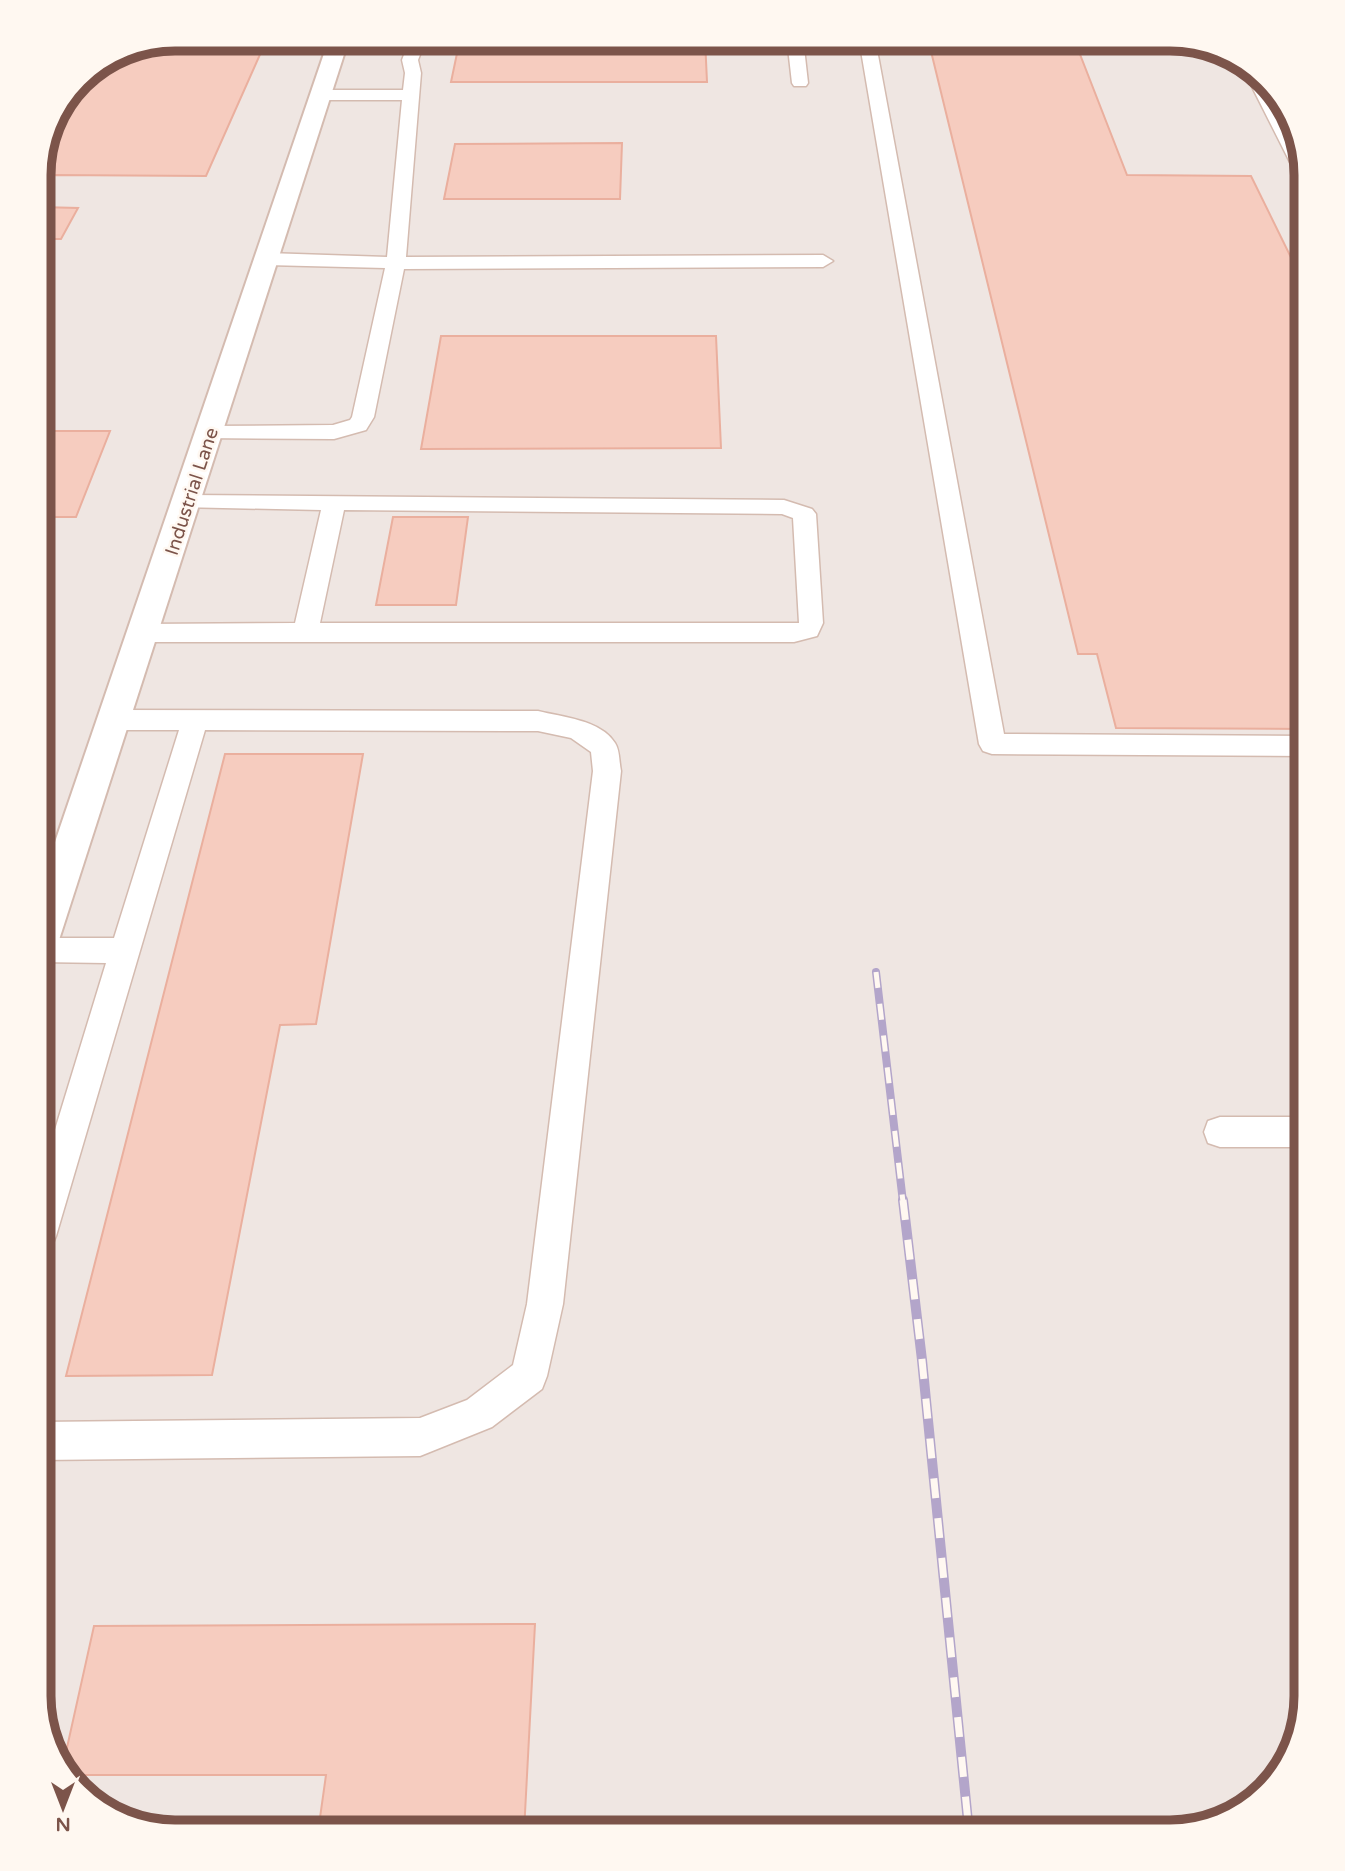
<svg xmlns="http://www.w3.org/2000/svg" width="1345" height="1871" font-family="'Varela Round',sans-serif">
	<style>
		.industrial { fill: #efe6e2 }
		.building { fill: #f6ccbf; stroke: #eaaf9e; stroke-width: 2 }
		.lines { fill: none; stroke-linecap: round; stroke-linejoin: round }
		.service-casing { stroke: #d4bbb0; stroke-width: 3 }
		.minor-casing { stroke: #d4bbb0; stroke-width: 4 }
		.service { fill: #fff; fill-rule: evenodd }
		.minor { fill: #fff; fill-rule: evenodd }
		.rail-far1-casing { stroke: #b3a5ca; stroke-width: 8 }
		.rail-casing { stroke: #b3a5ca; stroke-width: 10 }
		.rail-far1 { stroke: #fff8f1; stroke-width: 5; stroke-dasharray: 16; stroke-linecap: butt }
		.rail { stroke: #fff8f1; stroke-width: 7; stroke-dasharray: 20; stroke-linecap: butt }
		.labels { text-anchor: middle; stroke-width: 5; stroke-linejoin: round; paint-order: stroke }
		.far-street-label { font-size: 19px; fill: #7c544a; stroke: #fff8f1 }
		.rim { fill: none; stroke: #7c544a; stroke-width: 9 }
	</style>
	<rect width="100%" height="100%" fill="#fef3e9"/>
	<path class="industrial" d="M 175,39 L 1178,39 L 1239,57 L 1288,106 L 1306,175 L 1306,1696 L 1288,1764 L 1239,1814 L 1170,1832 L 167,1832 L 106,1814 L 57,1765 L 39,1696 L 39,166 L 53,114 L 85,73 L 123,49 Z"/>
	<path class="building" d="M 175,38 L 185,39 L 179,50 L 262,50 L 206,176 L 52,175 L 39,197 L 39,166 L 53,114 L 85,73 L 123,49 Z
		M 460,39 L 705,39 L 707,82 L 451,82 Z
		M 928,39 L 1074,39 L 1127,175 L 1251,176 L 1306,288 L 1306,729 L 1116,728 L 1097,654 L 1078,654 Z
		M 622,143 L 620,199 L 444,199 L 455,144 Z
		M 39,207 L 78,208 L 61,239 L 39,239 Z
		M 441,336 L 716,336 L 721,448 L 421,449 Z
		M 39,431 L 110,431 L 76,517 L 39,517 Z
		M 393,517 L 468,517 L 456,605 L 376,605 Z
		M 225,754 L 363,754 L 316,1024 L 280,1025 L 212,1375 L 66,1376 Z
		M 535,1624 L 524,1832 L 318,1832 L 326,1775 L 68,1775 L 62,1770 L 94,1626 Z"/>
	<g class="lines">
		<g class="service-casing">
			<path id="service" d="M 410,39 L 426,39 L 418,60 L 421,73 L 406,257 L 823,255 L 833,261 L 823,267 L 404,269 L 374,417 L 366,430 L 334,439 L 202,438 L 199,433 L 202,428 L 210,426 L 333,425 L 350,420 L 352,417 L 385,268 L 267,265 L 257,259 L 267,253 L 387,257 L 402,100 L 320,100 L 312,95 L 320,90 L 403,90 L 405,73 L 402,60 Z
				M 787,39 L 803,39 L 808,83 L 806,86 L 794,86 L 792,83 Z
				M 859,39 L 875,39 L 1004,734 L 1306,736 L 1306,756 L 992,754 L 983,751 L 979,744 Z
				M 1249,67 L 1268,87 L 1298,144 L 1306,181 L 1297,176 L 1244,71 Z
				M 187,495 L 784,500 L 812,509 L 816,514 L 823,623 L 817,636 L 794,642 L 144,642 L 135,639 L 131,633 L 135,627 L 144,624 L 295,623 L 321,510 L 179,507 L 176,502 L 179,497 ZM 344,510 L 782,514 L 793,518 L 799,623 L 320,623 Z
				M 114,710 L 538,711 C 562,717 601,720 615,743 C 620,751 619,762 621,771 L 563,1304 L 547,1376 L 542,1389 L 492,1427 L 420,1456 L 39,1460 L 39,1422 L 420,1418 L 467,1400 L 513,1365 L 527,1304 L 593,771 L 591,752 L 571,738 L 538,731 L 205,730 L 56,1236 L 51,1248 L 39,1253 L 39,1182 L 106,963 L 39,962 L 39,938 L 114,938 L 179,730 L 114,730 L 105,727 L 101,720 L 105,713 Z
				M 1220,1117 L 1306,1117 L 1306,1147 L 1220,1147 L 1208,1143 L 1204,1132 L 1208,1121 Z"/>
		</g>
		<g class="minor-casing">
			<path id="minor" d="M 329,39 L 349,39 L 58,943 L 53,954 L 39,959 L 39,889 Z"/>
		</g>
		<use href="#service" class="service"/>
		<use href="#minor" class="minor"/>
		<g class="rail-far1-casing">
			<path id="rail-far1" d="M 876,972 L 903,1202"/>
		</g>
		<g class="rail-casing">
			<path id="rail" d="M 903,1200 L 922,1360 L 969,1832"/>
		</g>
		<use href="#rail-far1" class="rail-far1"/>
		<use href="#rail" class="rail"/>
	</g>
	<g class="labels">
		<g class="far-street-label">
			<text transform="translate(191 491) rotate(-72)" y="7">Industrial Lane</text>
		</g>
	</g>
	<path d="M0 0H1345V1871H0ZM175 51H1170A124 124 0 0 1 1294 175V1696A124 124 0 0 1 1170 1820H175A124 124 0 0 1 51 1696V175A124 124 0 0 1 175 51Z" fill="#fff8f1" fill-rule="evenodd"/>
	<path class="rim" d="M175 51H1170A124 124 0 0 1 1294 175V1696A124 124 0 0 1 1170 1820H175A124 124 0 0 1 51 1696V175A124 124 0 0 1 175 51Z"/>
	<g transform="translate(63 1808) rotate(180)" stroke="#fff8f1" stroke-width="5" paint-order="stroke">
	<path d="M0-5L12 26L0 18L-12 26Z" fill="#7c544a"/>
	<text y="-10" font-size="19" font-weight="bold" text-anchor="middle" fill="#7c544a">N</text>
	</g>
</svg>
